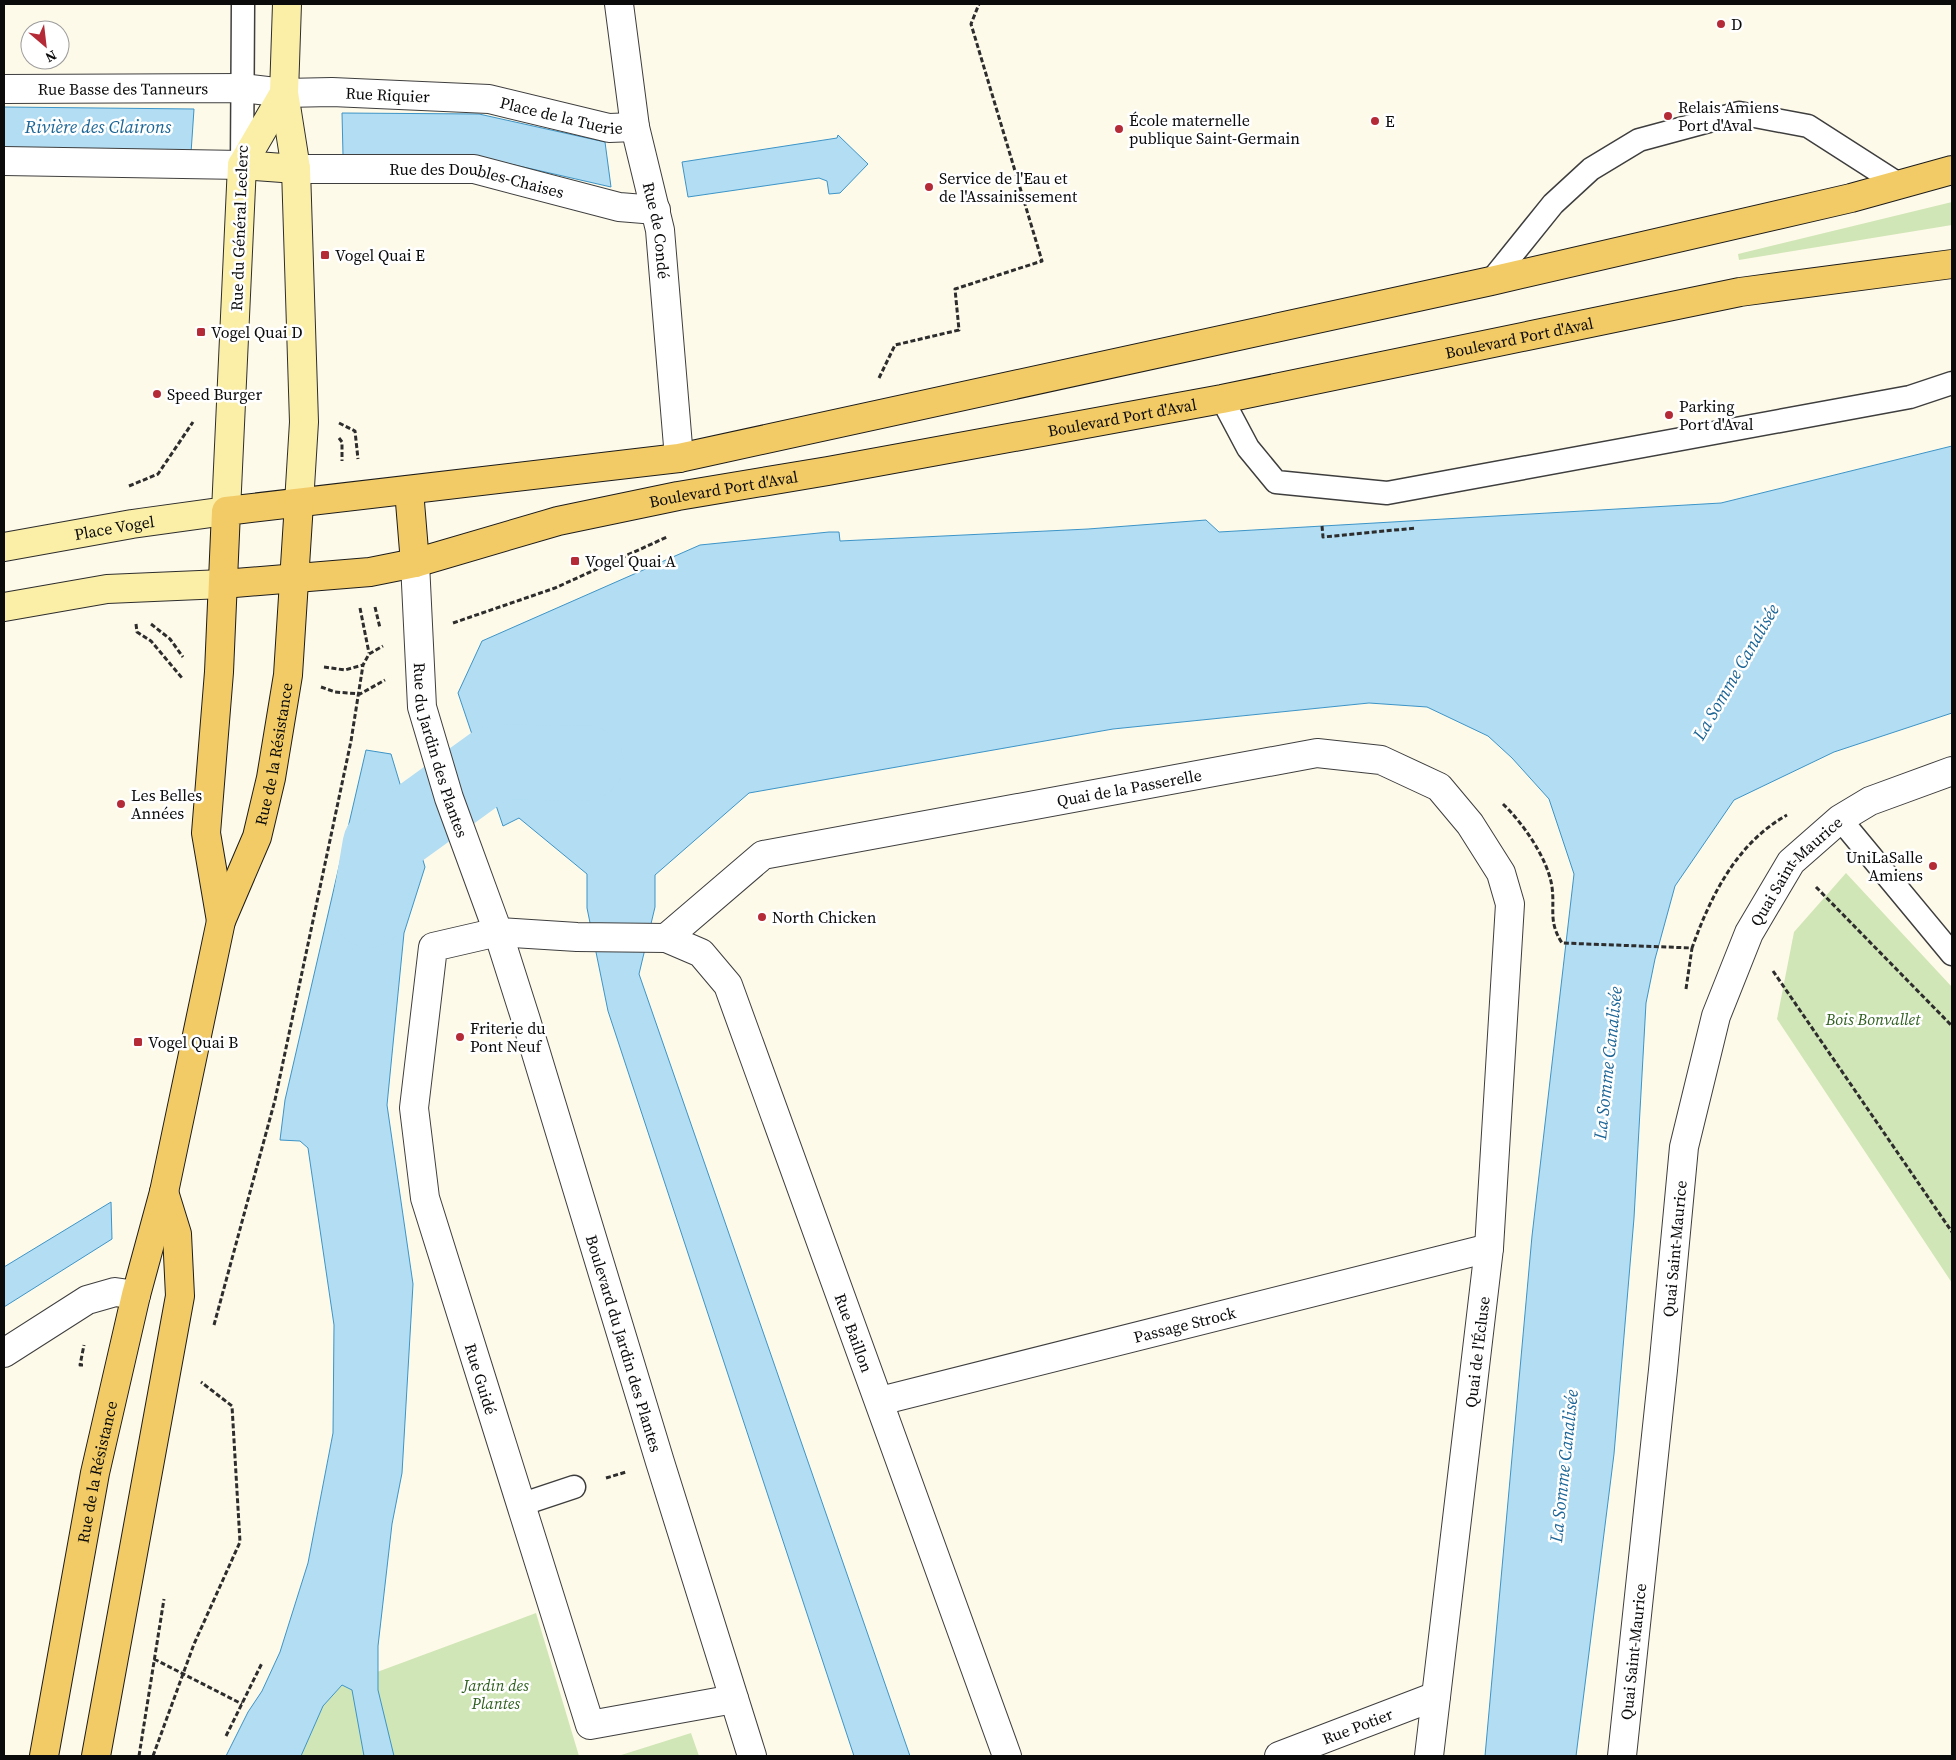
<svg xmlns="http://www.w3.org/2000/svg" width="1956" height="1760" font-family="'Source Serif 4',serif">
	<style>
		.green { fill: #d1e6b6 }
		.water { fill: #b2ddf3; stroke: #3c94c7 }
		.lines { fill: none; stroke-linecap: round; stroke-linejoin: round }
		.river { stroke: #b2ddf3; stroke-width: 75 }
		.lane-casing { stroke: #3e3e3e; stroke-width: 25 }
		.street-casing { stroke: #3e3e3e; stroke-width: 30 }
		.secondary-casing { stroke: #2d2d2d; stroke-width: 30 }
		.primary-casing { stroke: #1c1c1c; stroke-width: 30 }
		.path { stroke: #2d2d2d; stroke-width: 3; stroke-dasharray: 5 2.5; stroke-linecap: butt }
		.lane { stroke: #fff; stroke-width: 22 }
		.street { stroke: #fff; stroke-width: 28 }
		.secondary { stroke: #fbefa8; stroke-width: 28 }
		.primary { stroke: #f2cb66; stroke-width: 28 }
		.poi-dot { fill: #b42a36; stroke: #fff; stroke-width: 2 }
		.labels { text-anchor: middle; stroke-width: 5; stroke-linejoin: round; paint-order: stroke }
		.poi-label { font-size: 16px; fill: #0b0b0b; stroke: #fff; text-anchor: start }
		.street-label { font-size: 16px; fill: #0b0b0b; stroke: #fff }
		.park-label { font-size: 16px; font-style: italic; fill: #2f5f1f; stroke: #fff }
		.water-label { font-size: 18px; font-style: italic; fill: #1b6596; stroke: #fff }
	</style>
	<rect width="100%" height="100%" fill="#fefaea"/>
	<path class="green" d="M 1952,202 L 1952,225 L 1739,260 L 1738,254 Z
		M 1846,873 L 1952,987 L 1952,1283 L 1777,1019 L 1794,932 Z
		M 536,1613 L 579,1756 L 301,1756 L 323,1706 L 342,1685 Z
		M 691,1733 L 699,1756 L 618,1756 Z"/>
	<path class="water" d="M 4,107 L 194,109 L 191,153 L 4,150 Z
		M 342,113 L 479,114 L 605,142 L 611,187 L 475,156 L 343,155 Z
		M 838,135 L 868,164 L 840,193 L 829,194 L 827,181 L 819,178 L 688,197 L 682,162 L 837,138 Z
		M 1952,446 L 1952,713 L 1834,752 L 1734,800 L 1675,886 L 1655,959 L 1646,1003 L 1634,1218 L 1614,1454 L 1576,1756 L 1485,1756 L 1532,1236 L 1574,874 L 1549,799 L 1512,758 L 1488,736 L 1427,707 L 1369,703 L 1113,729 L 749,793 L 655,875 L 655,907 L 639,974 L 910,1756 L 854,1756 L 608,1011 L 587,908 L 587,874 L 519,818 L 503,826 L 458,693 L 482,641 L 700,545 L 829,532 L 839,532 L 840,541 L 1088,529 L 1206,520 L 1219,532 L 1721,503 Z
		M 366,750 L 391,754 L 425,867 L 404,933 L 387,1105 L 413,1284 L 402,1473 L 392,1524 L 378,1646 L 378,1690 L 394,1756 L 364,1756 L 352,1690 L 342,1685 L 323,1706 L 301,1756 L 226,1756 L 248,1712 L 262,1691 L 280,1652 L 308,1563 L 333,1433 L 334,1325 L 308,1148 L 300,1141 L 280,1140 L 285,1100 Z
		M 111,1202 L 112,1239 L 4,1307 L 4,1267 Z"/>
	<g class="lines">
		<path class="river" d="M 369,910 L 380,845 L 495,762 L 586,763"/>
		<g class="lane-casing">
			<path id="lane" d="M 242,165 L 243,4
				M 1491,281 L 1553,204 L 1591,169 L 1639,140 L 1739,113 L 1808,126 L 1900,185
				M 1222,399 L 1248,448 L 1276,482 L 1387,493 L 1910,397 L 1952,383
				M 1840,819 L 1952,954
				M 520,1505 L 574,1487"/>
		</g>
		<g class="street-casing">
			<g id="street">
				<path id="s1" d="M 619,4 L 635,127 L 660,230 L 679,458"/>
				<path id="s2" d="M 4,89 L 242,88 L 284,93 L 332,92 L 489,99 L 609,128 L 635,127"/>
				<path d="M 4,161 L 242,165"/>
				<path id="s3" d="M 296,169 L 474,169 L 619,207 L 656,210"/>
				<path id="s4" d="M 415,563 L 422,707 L 449,798 L 498,932 L 526,1020 L 660,1462 L 752,1756"/>
				<path id="s5" d="M 666,938 L 763,855 L 1317,753 L 1381,760 L 1439,787 L 1470,824 L 1501,873 L 1510,904 L 1489,1248 L 1429,1756"/>
				<path d="M 4,1353 L 87,1300 L 115,1292 L 136,1295"/>
				<path id="s6" d="M 880,1401 L 1489,1248"/>
				<path id="s7" d="M 734,1699 L 590,1725 L 425,1198 L 414,1108 L 433,947 L 498,932 L 577,937 L 666,938 L 701,953 L 728,985 L 1007,1756"/>
				<path id="s8" d="M 1279,1756 L 1436,1696"/>
				<path id="s9" d="M 1622,1756 L 1663,1370 L 1684,1147 L 1716,1016 L 1749,933 L 1791,862 L 1840,819 L 1870,801 L 1952,771"/>
			</g>
		</g>
		<g class="secondary-casing">
			<g id="secondary">
				<path d="M 287,4 L 284,93 L 296,169 L 304,422 L 299,503"/>
				<path d="M 242,165 L 296,169"/>
				<path id="s10" d="M 4,547 L 132,524 L 226,511 L 242,165 L 284,93"/>
				<path d="M 4,607 L 107,589 L 223,584"/>
			</g>
		</g>
		<g class="primary-casing">
			<g id="primary">
				<path d="M 409,490 L 415,563"/>
				<path id="s11" d="M 223,584 L 370,572 L 415,563 L 558,521 L 678,496 L 828,471 L 1222,399 L 1740,292 L 1952,264"/>
				<path d="M 221,921 L 206,833 L 219,672 L 226,511 L 679,458 L 1491,281 L 1851,198 L 1952,170"/>
				<path id="s12" d="M 44,1756 L 95,1473 L 136,1295 L 164,1192 L 221,921 L 257,837 L 271,778 L 288,675 L 299,503"/>
				<path d="M 96,1756 L 180,1296 L 177,1234 L 164,1192"/>
			</g>
		</g>
		<path class="path" d="M 879,378 L 895,345 L 959,330 L 955,289 L 1042,261 L 971,24 L 979,4
			M 339,423 L 355,431 L 358,459
			M 339,438 L 342,442 L 342,461
			M 129,486 L 158,474 L 193,422
			M 1322,526 L 1323,537 L 1416,528
			M 375,607 L 380,628
			M 360,608 L 369,653
			M 453,623 L 555,588 L 667,537
			M 136,624 L 137,632 L 151,641 L 182,678
			M 151,624 L 170,639 L 183,657
			M 324,667 L 345,670 L 363,665 L 369,654 L 383,646
			M 321,687 L 335,692 L 360,694 L 385,680
			M 1503,804 C 1523,823 1548,859 1552,887 C 1555,910 1548,921 1562,943 L 1692,948 C 1711,895 1737,843 1787,815
			M 1816,887 L 1952,1026
			M 1773,971 L 1952,1232
			M 1686,989 L 1692,948
			M 214,1325 L 275,1100 L 351,741 L 363,665
			M 83,1365 L 80,1365 L 84,1345
			M 606,1478 L 626,1472
			M 154,1659 L 242,1704
			M 226,1736 L 262,1663
			M 139,1756 L 164,1599
			M 153,1756 L 194,1644 L 240,1542 L 232,1406 L 201,1382"/>
		<use href="#lane" class="lane"/>
		<use href="#street" class="street"/>
		<use href="#secondary" class="secondary"/>
		<use href="#primary" class="primary"/>
	</g>
	<g class="poi-dot">
		<circle cx="1721" cy="24" r="5"/>
		<circle cx="1668" cy="116" r="5"/>
		<circle cx="1375" cy="121" r="5"/>
		<circle cx="1119" cy="129" r="5"/>
		<circle cx="929" cy="187" r="5"/>
		<rect x="320" y="250" width="10" height="10" rx="2.5"/>
		<rect x="196" y="327" width="10" height="10" rx="2.5"/>
		<circle cx="157" cy="394" r="5"/>
		<circle cx="1669" cy="415" r="5"/>
		<rect x="570" y="556" width="10" height="10" rx="2.5"/>
		<circle cx="121" cy="804" r="5"/>
		<circle cx="1933" cy="866" r="5"/>
		<circle cx="762" cy="917" r="5"/>
		<circle cx="460" cy="1037" r="5"/>
		<rect x="133" y="1037" width="10" height="10" rx="2.5"/>
	</g>
	<g class="labels">
		<g class="poi-label">
			<text x="1731" y="30">D</text>
			<text x="1678" y="113">Relais Amiens<tspan x="1678" dy="18">Port d'Aval</tspan></text>
			<text x="1129" y="126">École maternelle<tspan x="1129" dy="18">publique Saint-Germain</tspan></text>
			<text x="1385" y="127">E</text>
			<text x="939" y="184">Service de l'Eau et<tspan x="939" dy="18">de l'Assainissement</tspan></text>
			<text x="335" y="261">Vogel Quai E</text>
			<text x="211" y="338">Vogel Quai D</text>
			<text x="167" y="400">Speed Burger</text>
			<text x="1679" y="412">Parking<tspan x="1679" dy="18">Port d'Aval</tspan></text>
			<text x="585" y="567">Vogel Quai A</text>
			<text x="131" y="801">Les Belles<tspan x="131" dy="18">Années</tspan></text>
			<text x="1923" y="863" text-anchor="end">UniLaSalle<tspan x="1923" dy="18">Amiens</tspan></text>
			<text x="772" y="923">North Chicken</text>
			<text x="470" y="1034">Friterie du<tspan x="470" dy="18">Pont Neuf</tspan></text>
			<text x="148" y="1048">Vogel Quai B</text>
		</g>
		<g class="street-label">
			<text dy="6" stroke="none"><textPath href="#s2" startOffset="119">Rue Basse des Tanneurs</textPath></text>
			<text dy="6" stroke="none"><textPath href="#s2" startOffset="384">Rue Riquier</textPath></text>
			<text dy="6" stroke="none"><textPath href="#s2" startOffset="560">Place de la Tuerie</textPath></text>
			<text dy="6" stroke="none"><textPath href="#s3" startOffset="182">Rue des Doubles-Chaises</textPath></text>
			<text transform="translate(239 228) rotate(-88)" y="6">Rue du Général Leclerc</text>
			<text dy="6" stroke="none"><textPath href="#s1" startOffset="230">Rue de Condé</textPath></text>
			<text dy="6" stroke="none"><textPath href="#s11" startOffset="1321">Boulevard Port d'Aval</textPath></text>
			<text dy="6" stroke="none"><textPath href="#s11" startOffset="916">Boulevard Port d'Aval</textPath></text>
			<text dy="6" stroke="none"><textPath href="#s11" startOffset="511">Boulevard Port d'Aval</textPath></text>
			<text dy="6" stroke="none"><textPath href="#s10" startOffset="112">Place Vogel</textPath></text>
			<text dy="6" stroke="none"><textPath href="#s4" startOffset="190">Rue du Jardin des Plantes</textPath></text>
			<text dy="6" stroke="none"><textPath href="#s12" startOffset="1030">Rue de la Résistance</textPath></text>
			<text dy="6" stroke="none"><textPath href="#s5" startOffset="500">Quai de la Passerelle</textPath></text>
			<text dy="6" stroke="none"><textPath href="#s9" startOffset="915">Quai Saint-Maurice</textPath></text>
			<text dy="6" stroke="none"><textPath href="#s9" startOffset="510">Quai Saint-Maurice</textPath></text>
			<text dy="6" stroke="none"><textPath href="#s6" startOffset="314">Passage Strock</textPath></text>
			<text dy="6" stroke="none"><textPath href="#s7" startOffset="1636">Rue Baillon</textPath></text>
			<text dy="6" stroke="none"><textPath href="#s4" startOffset="812">Boulevard du Jardin des Plantes</textPath></text>
			<text transform="translate(1477 1352) rotate(-83)" y="6">Quai de l'Écluse</text>
			<text transform="translate(481 1379) rotate(73)" y="6">Rue Guidé</text>
			<text dy="6" stroke="none"><textPath href="#s12" startOffset="289">Rue de la Résistance</textPath></text>
			<text dy="6" stroke="none"><textPath href="#s9" startOffset="105">Quai Saint-Maurice</textPath></text>
			<text dy="6" stroke="none"><textPath href="#s8" startOffset="84">Rue Potier</textPath></text>
		</g>
		<g class="park-label">
			<text x="1873" y="1025">Bois Bonvallet</text>
			<text x="496" y="1691">Jardin des<tspan x="496" dy="18">Plantes</tspan></text>
		</g>
		<g class="water-label">
			<text x="98" y="133">Rivière des Clairons</text>
			<text transform="translate(1736 672) rotate(-60)" y="6">La Somme Canalisée</text>
			<text transform="translate(1608 1063) rotate(-84)" y="6">La Somme Canalisée</text>
			<text transform="translate(1564 1466) rotate(-84)" y="6">La Somme Canalisée</text>
		</g>
	</g>
	<rect width="1956" height="1760" fill="none" stroke="#0b0b0b" stroke-width="10"/>
	<g transform="translate(45 45) rotate(152)"><circle r="24" fill="#ffffff" stroke="#9d9d9d"/>
	<path d="M0-4L9 19L0 12L-9 19Z" fill="#b42a36"/>
	<text y="-8" font-size="14" font-weight="bold" text-anchor="middle" fill="#0b0b0b">N</text>
	</g>
</svg>
